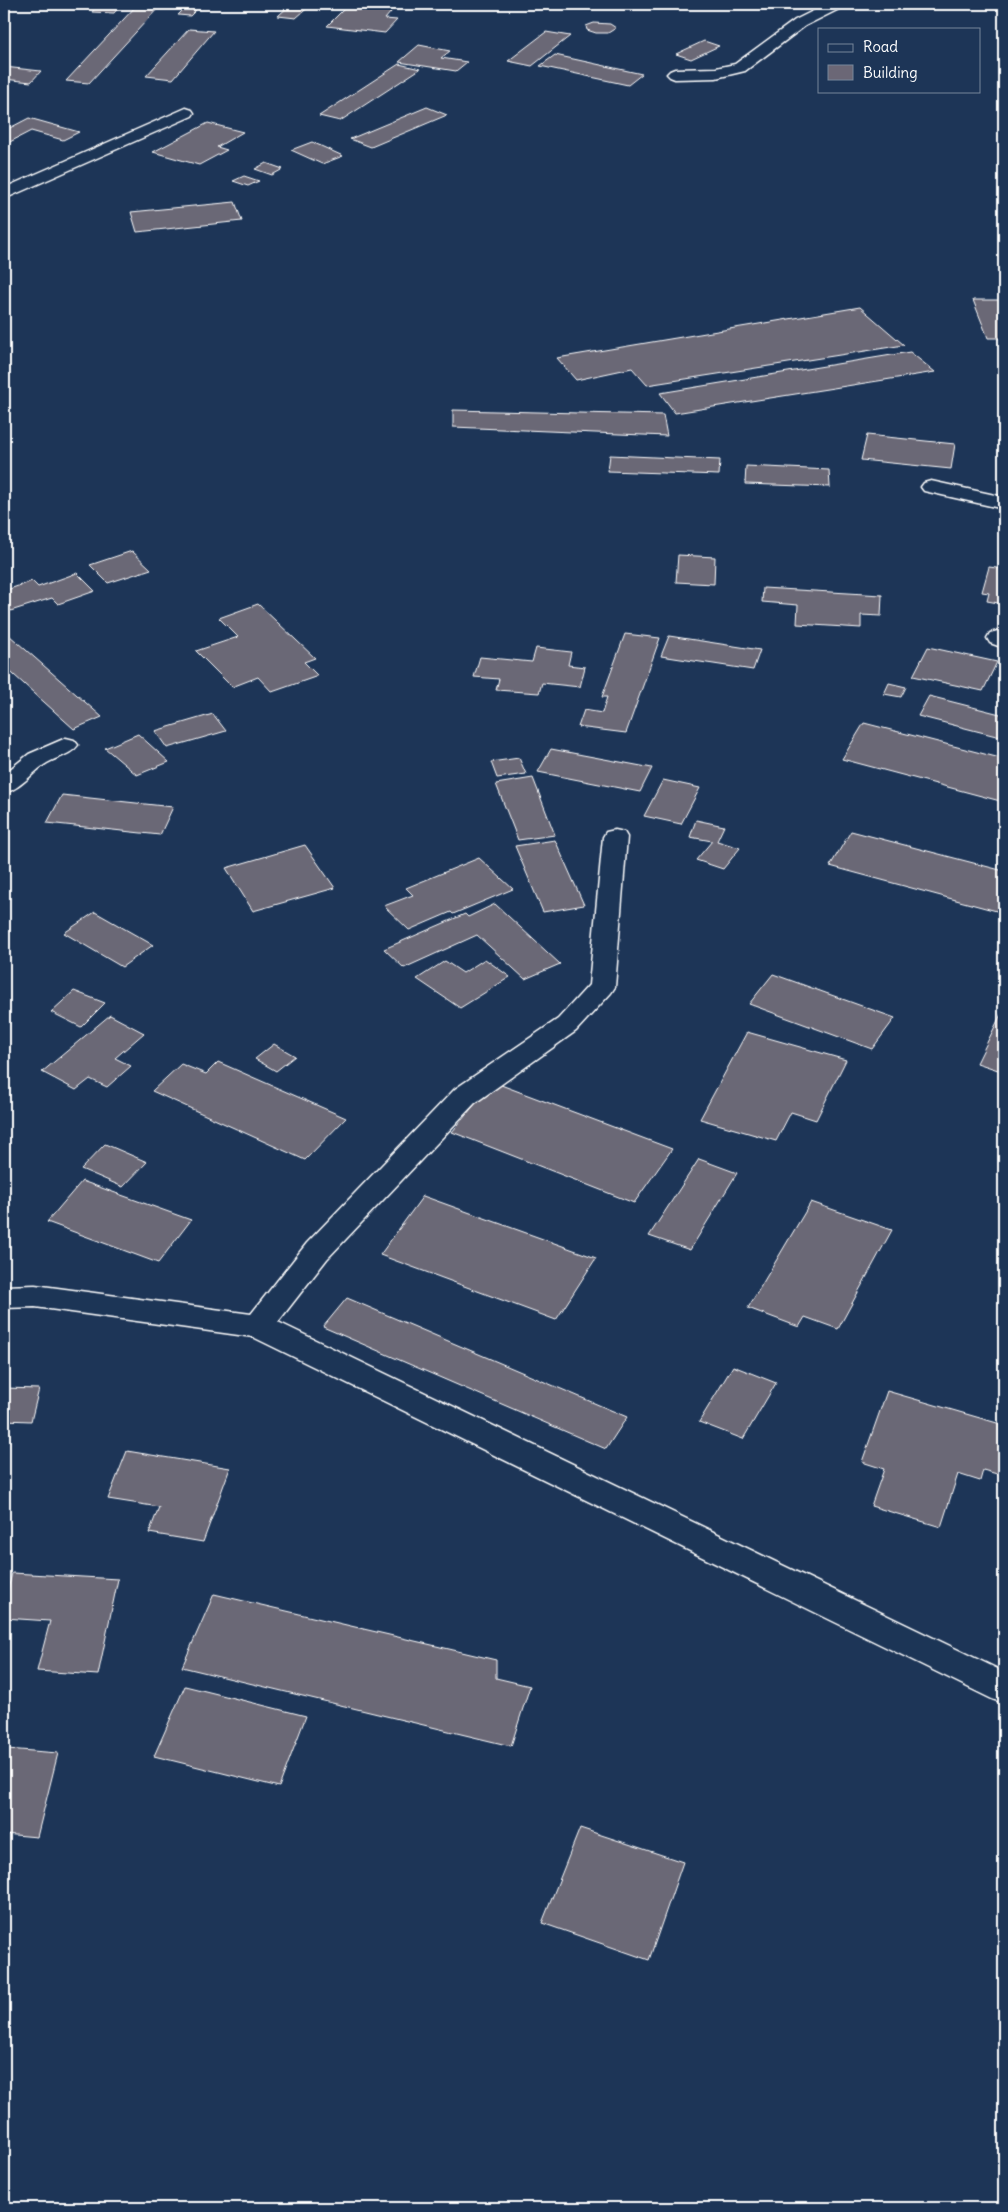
<svg xmlns="http://www.w3.org/2000/svg" width="1008" height="2212" font-family="Delius,sans-serif">
	<style>
		.building { fill: #6b6776; stroke: #fff }
		.lines { fill: none; stroke-linecap: round; stroke-linejoin: round }
		.minor-casing { stroke: #fff; stroke-width: 3 }
		.minor { fill: #1d3557; fill-rule: evenodd }
	</style>
	<rect width="100%" height="100%" fill="#1d3557"/>
	<filter id="ink" filterUnits="userSpaceOnUse"><feTurbulence type="fractalNoise" baseFrequency=".02" numOctaves="2"/><feDisplacementMap in="SourceGraphic" scale="10" xChannelSelector="R" yChannelSelector="G"/><feConvolveMatrix kernelMatrix="1 2 1 2 8 2 1 2 1" color-interpolation-filters="sRGB"/></filter>
	<g filter="url(#ink)">
		<path class="building" d="M 98,4 L 120,6 L 114,13 L 92,12 Z
			M 291,4 L 312,4 L 296,18 L 278,16 Z
			M 349,4 L 396,6 L 385,19 L 397,20 L 385,33 L 327,26 Z
			M 137,5 L 159,7 L 89,83 L 66,81 Z
			M 184,9 L 196,10 L 190,16 L 178,15 Z
			M 594,23 L 610,24 L 616,28 L 608,33 L 596,33 L 587,30 L 586,26 Z
			M 189,29 L 214,31 L 173,79 L 146,76 Z
			M 546,32 L 570,36 L 532,66 L 508,61 Z
			M 704,41 L 719,46 L 691,59 L 676,54 Z
			M 419,45 L 450,51 L 441,58 L 467,62 L 456,71 L 399,62 Z
			M 555,55 L 642,74 L 628,85 L 540,66 Z
			M 399,64 L 420,69 L 340,121 L 319,116 Z
			M 4,67 L 41,71 L 31,82 L 4,79 Z
			M 427,107 L 447,115 L 371,147 L 350,139 Z
			M 29,118 L 79,132 L 63,140 L 31,131 L 4,145 L 4,131 Z
			M 208,123 L 243,132 L 217,147 L 227,150 L 199,165 L 153,152 Z
			M 312,142 L 343,156 L 322,164 L 291,150 Z
			M 266,163 L 283,169 L 272,175 L 255,169 Z
			M 244,176 L 259,181 L 248,186 L 233,181 Z
			M 235,202 L 242,221 L 137,232 L 131,212 Z
			M 973,300 L 1004,300 L 1004,338 L 988,338 Z
			M 860,307 L 904,345 L 647,385 L 632,368 L 576,380 L 557,358 Z
			M 910,352 L 935,372 L 675,413 L 660,393 Z
			M 453,410 L 663,415 L 667,436 L 453,427 Z
			M 867,435 L 955,444 L 951,469 L 861,460 Z
			M 610,455 L 720,460 L 719,475 L 608,471 Z
			M 746,466 L 829,470 L 830,487 L 745,484 Z
			M 132,551 L 151,569 L 108,583 L 90,565 Z
			M 678,555 L 715,557 L 714,584 L 676,582 Z
			M 989,567 L 1004,569 L 1004,604 L 987,601 L 989,593 L 982,592 Z
			M 77,573 L 95,591 L 58,604 L 52,598 L 4,613 L 4,591 L 32,581 L 38,587 Z
			M 763,588 L 882,595 L 881,616 L 861,615 L 861,628 L 797,624 L 798,605 L 762,602 Z
			M 258,604 L 315,658 L 304,662 L 318,676 L 272,692 L 258,677 L 232,687 L 196,651 L 238,637 L 219,618 Z
			M 625,634 L 660,638 L 626,733 L 578,727 L 584,710 L 602,713 L 607,697 L 602,697 Z
			M 9,635 L 102,717 L 74,729 L 4,666 L 4,637 Z
			M 669,636 L 760,650 L 753,670 L 661,656 Z
			M 928,647 L 997,662 L 983,691 L 913,676 Z
			M 536,648 L 571,652 L 568,665 L 585,667 L 580,687 L 542,683 L 539,693 L 496,690 L 499,679 L 474,677 L 480,657 L 532,662 Z
			M 889,683 L 906,687 L 901,697 L 884,694 Z
			M 929,696 L 1004,715 L 1004,738 L 918,716 Z
			M 213,714 L 226,731 L 167,748 L 155,731 Z
			M 864,723 L 1004,759 L 1004,802 L 842,759 Z
			M 138,734 L 169,762 L 137,775 L 105,748 Z
			M 551,749 L 652,768 L 640,792 L 538,772 Z
			M 519,758 L 526,774 L 497,778 L 491,762 Z
			M 533,778 L 555,835 L 518,840 L 496,784 Z
			M 663,780 L 700,788 L 681,824 L 644,816 Z
			M 62,795 L 173,807 L 160,835 L 47,823 Z
			M 696,820 L 724,826 L 717,841 L 740,848 L 723,869 L 696,860 L 712,841 L 690,837 Z
			M 851,831 L 1004,871 L 1004,913 L 830,866 Z
			M 555,840 L 584,905 L 543,912 L 515,846 Z
			M 305,845 L 335,888 L 253,911 L 226,868 Z
			M 479,858 L 513,889 L 453,914 L 451,912 L 409,930 L 384,906 L 413,895 L 406,888 Z
			M 495,904 L 560,964 L 525,979 L 477,935 L 404,968 L 384,949 L 465,914 L 468,917 Z
			M 95,912 L 153,945 L 122,967 L 64,933 Z
			M 485,959 L 510,977 L 460,1008 L 417,979 L 445,961 L 463,973 Z
			M 773,974 L 895,1018 L 872,1049 L 749,1004 Z
			M 74,991 L 105,1003 L 81,1027 L 51,1012 Z
			M 1004,1008 L 1004,1072 L 977,1063 Z
			M 110,1015 L 144,1033 L 115,1058 L 131,1066 L 107,1087 L 90,1079 L 76,1090 L 42,1072 Z
			M 747,1032 L 846,1060 L 816,1120 L 791,1112 L 776,1141 L 700,1119 Z
			M 274,1044 L 295,1056 L 276,1071 L 255,1059 Z
			M 218,1062 L 346,1118 L 305,1160 L 152,1091 L 181,1064 L 206,1074 Z
			M 493,1082 L 672,1149 L 634,1203 L 452,1132 Z
			M 105,1144 L 147,1162 L 123,1187 L 81,1169 Z
			M 699,1159 L 737,1173 L 690,1250 L 649,1236 Z
			M 82,1181 L 191,1220 L 158,1263 L 47,1222 Z
			M 423,1196 L 596,1258 L 556,1320 L 380,1255 Z
			M 811,1202 L 892,1230 L 838,1329 L 805,1317 L 799,1327 L 748,1308 Z
			M 347,1298 L 627,1417 L 606,1449 L 323,1327 Z
			M 733,1366 L 776,1383 L 743,1439 L 699,1422 Z
			M 4,1388 L 39,1389 L 31,1421 L 4,1420 Z
			M 887,1391 L 1004,1425 L 1004,1476 L 983,1470 L 980,1481 L 958,1474 L 941,1527 L 871,1506 L 884,1469 L 862,1462 Z
			M 127,1451 L 230,1468 L 203,1542 L 149,1533 L 159,1507 L 108,1499 Z
			M 12,1573 L 118,1579 L 98,1675 L 37,1671 L 50,1621 L 4,1618 L 4,1606 Z
			M 214,1594 L 496,1660 L 496,1678 L 530,1686 L 511,1746 L 182,1667 Z
			M 185,1686 L 306,1716 L 279,1787 L 154,1756 Z
			M 7,1749 L 58,1753 L 37,1837 L 4,1834 L 4,1759 Z
			M 580,1828 L 683,1862 L 649,1960 L 542,1923 Z"/>
		<g class="lines">
			<g class="minor-casing">
				<path id="minor" d="M 827,4 L 845,4 L 843,7 L 805,26 L 745,71 L 716,78 L 675,79 L 670,77 L 667,74 L 670,71 L 675,69 L 716,68 L 735,64 L 795,20 Z
					M 186,108 L 192,110 L 194,113 L 192,116 L 4,199 L 4,188 Z
					M 931,481 L 1004,497 L 1004,509 L 924,491 L 921,487 L 924,483 Z
					M 998,631 L 1004,633 L 1004,648 L 990,643 L 987,638 L 990,633 Z
					M 66,738 L 74,740 L 78,745 C 71,755 57,757 47,763 C 32,772 21,789 4,793 L 4,774 L 29,754 Z
					M 615,830 L 624,832 L 627,837 L 615,987 L 611,993 L 576,1031 L 475,1103 L 327,1259 L 278,1322 L 1004,1672 L 1004,1703 L 992,1699 L 253,1337 L 35,1307 L 4,1308 L 4,1286 L 35,1285 L 251,1314 L 307,1243 L 455,1089 L 558,1019 L 589,985 L 603,837 L 606,832 Z"/>
			</g>
			<use href="#minor" class="minor"/>
		</g>
	</g>
	<rect width="1008" height="2212" fill="none" stroke="#1d3557" stroke-width="20"/>
	<rect x="10" y="10" width="988" height="2192" fill="none" stroke="#fff" stroke-width="2" filter="url(#ink)"/>
	<rect x="818" y="28" width="162" height="65" fill="#1d3557" stroke="#77869a"/>
	<rect x="828" y="44" width="25" height="8" fill="#1d3557" stroke="#77869a"/>
	<text x="863" y="52" font-size="15" fill="#ffffff">Road</text>
	<rect x="828" y="65" width="25" height="15" fill="#6b6776" stroke="#77869a"/>
	<text x="863" y="78" font-size="15" fill="#ffffff">Building</text>
</svg>
